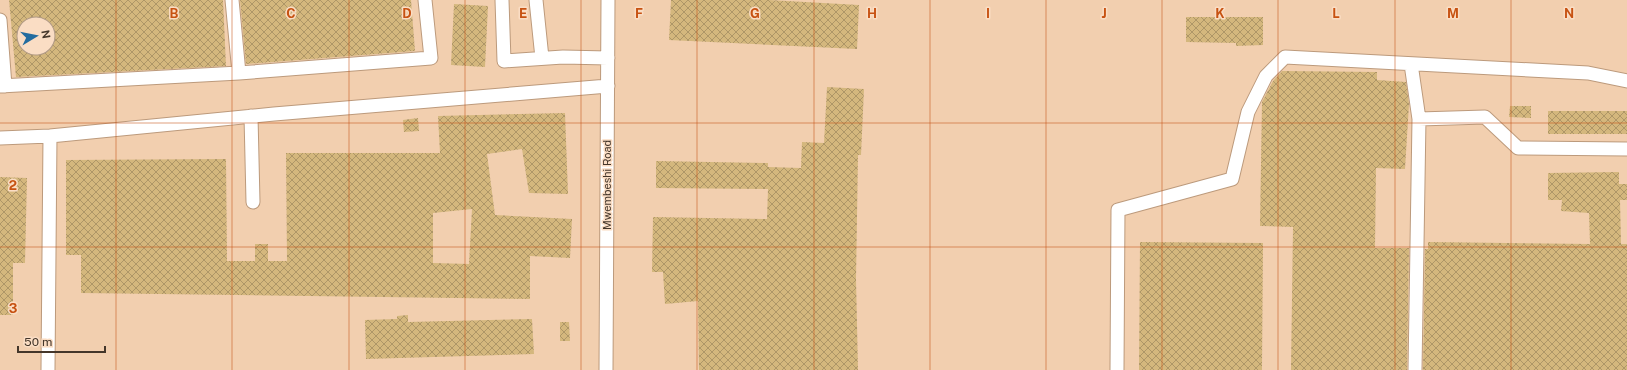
<svg xmlns="http://www.w3.org/2000/svg" width="1627" height="370" font-family="'Public Sans',sans-serif">
	<style>
		.building { fill: url(#building-cross-hatch); fill-rule: evenodd }
		.lines { fill: none; stroke-linecap: round; stroke-linejoin: round }
		.minor-casing { stroke: #bc9a7c; stroke-width: 15 }
		.minor { stroke: #fff; stroke-width: 13 }
		.grid { fill: none; stroke: #c75212; stroke-width: 1; stroke-opacity: 0.55 }
		.labels { text-anchor: middle; stroke-width: 3; stroke-linejoin: round; paint-order: stroke }
		.street-label { font-size: 11px; fill: #44362a; stroke: #faddc4 }
		.grid-label { font-size: 13px; text-anchor: middle; font-weight: bold; fill: #c75212; stroke: #faddc4; stroke-width: 3; stroke-linejoin: round; paint-order: stroke }
	</style>
	<defs>
		<pattern id="building-cross-hatch" width="8" height="8" patternUnits="userSpaceOnUse"><rect width="8" height="8" fill="#d4b77d"/><path d="M0 0l8 8M0 8l8-8" fill="none" stroke="#ae9667"/></pattern>
	</defs>
	<rect width="100%" height="100%" fill="#f2cfaf"/>
	<path class="building" d="M 9,0 L 223,0 L 226,66 L 16,77 ZM 24,24 L 48,24 L 48,48 L 24,48 Z
		M 240,0 L 411,0 L 415,51 L 246,64 Z
		M 671,0 L 769,0 L 859,5 L 857,49 L 669,40 Z
		M 454,4 L 488,6 L 485,67 L 451,65 Z
		M 1186,17 L 1263,17 L 1263,45 L 1236,46 L 1236,43 L 1186,42 Z
		M 1282,71 L 1377,72 L 1377,80 L 1406,82 L 1409,104 L 1405,169 L 1376,168 L 1375,248 L 1409,248 L 1407,370 L 1291,370 L 1293,227 L 1260,226 L 1262,102 L 1273,81 Z
		M 827,87 L 864,89 L 861,155 L 858,155 L 856,279 L 858,370 L 699,370 L 698,301 L 665,304 L 663,272 L 652,272 L 653,217 L 767,219 L 768,189 L 656,188 L 656,161 L 768,163 L 768,167 L 801,168 L 802,142 L 824,143 Z
		M 1510,106 L 1531,106 L 1531,118 L 1509,117 Z
		M 1548,111 L 1627,111 L 1627,134 L 1548,134 Z
		M 565,113 L 568,194 L 529,193 L 522,149 L 487,154 L 495,215 L 572,219 L 570,258 L 530,256 L 530,299 L 81,293 L 81,255 L 66,255 L 66,160 L 226,159 L 227,261 L 255,261 L 255,244 L 268,244 L 268,261 L 287,261 L 286,153 L 440,153 L 438,116 ZM 472,209 L 469,264 L 433,263 L 433,213 Z
		M 418,118 L 419,131 L 404,132 L 403,120 Z
		M 1619,172 L 1619,184 L 1627,184 L 1627,200 L 1620,200 L 1621,244 L 1627,244 L 1627,370 L 1423,370 L 1425,249 L 1428,249 L 1428,242 L 1590,244 L 1589,213 L 1561,211 L 1562,200 L 1548,200 L 1548,173 Z
		M 0,177 L 27,178 L 25,263 L 13,263 L 13,315 L 0,315 Z
		M 1140,242 L 1263,243 L 1262,370 L 1139,370 Z
		M 408,315 L 408,322 L 532,319 L 534,354 L 366,359 L 365,320 L 397,319 L 397,316 Z
		M 560,322 L 569,322 L 570,341 L 560,341 Z"/>
	<g class="lines">
		<g class="minor-casing">
			<path id="minor" d="M 232,0 L 239,73
				M 502,0 L 504,61 L 563,57 L 608,58
				M 536,0 L 542,58
				M 0,20 L 5,86
				M 1411,64 L 1419,119
				M 0,86 L 239,73 L 431,58 L 425,0
				M 251,116 L 253,202
				M 0,138 L 50,136 L 274,114 L 608,86
				M 48,370 L 50,136
				M 606,370 L 608,0
				M 1117,370 L 1118,210 L 1232,179 L 1248,112 L 1266,76 L 1285,57 L 1588,73 L 1627,81
				M 1415,370 L 1419,119 L 1485,117 L 1518,148 L 1627,149"/>
		</g>
		<use href="#minor" class="minor"/>
	</g>
	<path class="grid" d="M 116,0 L 116,370M 232,0 L 232,370M 349,0 L 349,370M 465,0 L 465,370M 581,0 L 581,370M 697,0 L 697,370M 814,0 L 814,370M 930,0 L 930,370M 1046,0 L 1046,370M 1162,0 L 1162,370M 1278,0 L 1278,370M 1395,0 L 1395,370M 1511,0 L 1511,370M 0,123 L 1627,123M 0,247 L 1627,247"/>
	<g class="labels">
		<g class="street-label">
			<text transform="translate(607 185) rotate(-90)" y="4">Mwembeshi Road</text>
		</g>
	</g>
	<g class="grid-label">
		<text x="174" y="18">B</text>
		<text x="291" y="18">C</text>
		<text x="407" y="18">D</text>
		<text x="523" y="18">E</text>
		<text x="639" y="18">F</text>
		<text x="755" y="18">G</text>
		<text x="872" y="18">H</text>
		<text x="988" y="18">I</text>
		<text x="1104" y="18">J</text>
		<text x="1220" y="18">K</text>
		<text x="1336" y="18">L</text>
		<text x="1453" y="18">M</text>
		<text x="1569" y="18">N</text>
		<text x="13" y="190">2</text>
		<text x="13" y="313">3</text>
	</g>
	<g transform="translate(36 36) rotate(80)"><circle r="19" fill="#faddc4" stroke="#b19a86"/>
	<path d="M0-3L7 15L0 10L-7 15Z" fill="#236c9f"/>
	<text y="-6" font-size="11" font-weight="bold" text-anchor="middle" fill="#44362a">N</text>
	</g>
	<path d="M18 346v6h87v-6" fill="none" stroke="#44362a" stroke-width="2"/>
	<text x="24" y="346" font-size="12" fill="#44362a" stroke="#faddc4" stroke-width="3" paint-order="stroke">50 m</text>
</svg>
